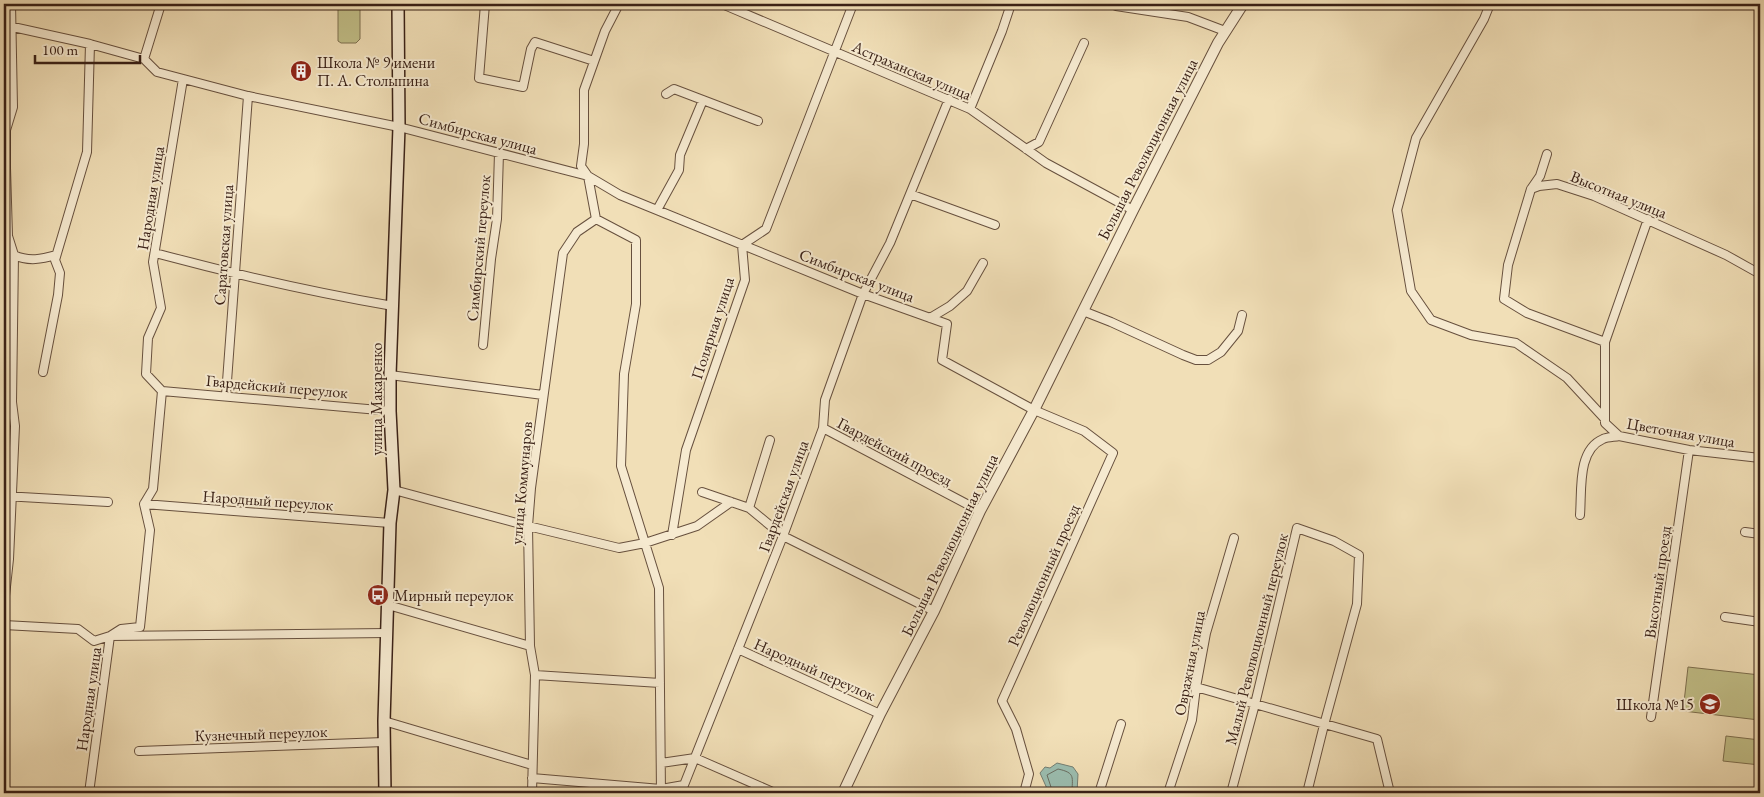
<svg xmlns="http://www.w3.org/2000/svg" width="1764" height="797" font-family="'EB Garamond',serif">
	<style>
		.green { fill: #c2c089; stroke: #7e7050 }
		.water { fill: #9bbdaf; stroke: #747e72 }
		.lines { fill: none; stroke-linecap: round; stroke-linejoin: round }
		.shore { stroke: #6a6e62; stroke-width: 1 }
		.minor-casing { stroke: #67503e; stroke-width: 10 }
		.tertiary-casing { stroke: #67503e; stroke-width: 12 }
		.secondary-casing { stroke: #392016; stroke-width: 14 }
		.minor { stroke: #f6ead0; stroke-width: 8 }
		.tertiary { stroke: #f6ead0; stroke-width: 10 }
		.secondary { stroke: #f6ead0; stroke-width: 11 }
		.labels { text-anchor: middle; stroke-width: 4; stroke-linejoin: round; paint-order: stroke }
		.poi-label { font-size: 16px; fill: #392016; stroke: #f6ead0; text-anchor: start }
		.street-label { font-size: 16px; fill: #392016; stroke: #f6ead0 }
	</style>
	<rect width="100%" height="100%" fill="#f1dfb7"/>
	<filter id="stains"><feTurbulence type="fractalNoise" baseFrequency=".004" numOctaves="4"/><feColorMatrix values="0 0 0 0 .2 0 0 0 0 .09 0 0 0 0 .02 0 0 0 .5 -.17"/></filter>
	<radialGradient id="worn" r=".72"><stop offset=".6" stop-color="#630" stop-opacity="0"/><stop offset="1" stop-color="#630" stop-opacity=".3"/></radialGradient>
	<path class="green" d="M 338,4 L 360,4 L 360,39 L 356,43 L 341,43 L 338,41 Z
		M 1688,667 L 1760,675 L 1759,720 L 1683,711 Z
		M 1726,736 L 1760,740 L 1760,765 L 1723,761 Z"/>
	<path class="water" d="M 1057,763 L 1073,767 L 1078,774 L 1077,793 L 1049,793 L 1040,773 L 1045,767 L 1050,768 Z"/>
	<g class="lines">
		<path class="shore" d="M 1053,793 L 1047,775 L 1058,769 C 1076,773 1072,777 1072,793"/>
		<g class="minor-casing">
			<path id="minor" d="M 485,4 L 479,78 L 523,87 L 531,49 L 535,42 L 594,61
				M 722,4 L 970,109 L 1046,163 L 1133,210
				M 1490,4 L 1484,19 L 1416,138 L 1397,210 L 1411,291 L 1431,320 L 1471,335 L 1516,343 L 1567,378 L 1605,419 L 1605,423 L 1619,436 L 1689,450 L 1760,458
				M 1116,6 L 1188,17 L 1225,31
				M 4,25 L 90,44 L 144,59 L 157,72 L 248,96 L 399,127 L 588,176 L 620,195 L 863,294 L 947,324 L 942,360 L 1034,410 L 1084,431 L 1113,453 L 1002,701 L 1016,729 L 1029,774 L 1024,793
				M 144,59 L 161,4
				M 666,94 L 674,89 L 758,121
				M 970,109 L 1002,31 L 1011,4
				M 1026,149 L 1039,142 L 1084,43
				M 1547,154 L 1540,176 L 1531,189 L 1508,265 L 1504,299 L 1527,313 L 1605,342
				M 1531,189 L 1539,186 L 1557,184 L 1594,196 L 1726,255 L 1760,274
				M 910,194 L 995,225
				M 657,210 L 679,170 L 680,155 L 703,100
				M 596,219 L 636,240 L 636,304 L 624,374 L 621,466 L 659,588 L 661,793
				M 4,249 C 9,250 10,253 14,255 C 29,262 42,259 56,255
				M 155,253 C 233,274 312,292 393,306
				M 1083,311 L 1111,322 L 1183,355 L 1196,360 L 1208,360 L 1221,352 L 1238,331 L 1242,315
				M 930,318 L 950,306 L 967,291 L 983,263
				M 483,345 L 491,259 L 497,219 L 499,153
				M 43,372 L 58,295 L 60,273 L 55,260 L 87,152 L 90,44
				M 390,375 L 543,395
				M 162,391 L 390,411
				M 226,395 L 248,96
				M 1605,419 L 1605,342 L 1648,219
				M 823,428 L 980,511
				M 394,490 L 528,526 L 619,548 L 645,543 L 697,526 L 731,502
				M 702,492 L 749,508 L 783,536 L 934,611
				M 4,496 L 108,502
				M 144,504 L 390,523
				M 749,508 L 770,440
				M 1580,515 C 1582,490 1577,450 1603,439 C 1607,437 1614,437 1619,436
				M 1745,532 L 1760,534
				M 672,535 L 686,450 L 745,280 L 742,245 L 766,229 L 853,4
				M 4,605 L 9,559 L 15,426 L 12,402 L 14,255 L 8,236 L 6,168 L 6,130 L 13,107 L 11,4
				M 388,605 L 530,646
				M 1725,617 L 1760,622
				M 4,625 L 78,629 L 94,641 L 110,636 L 387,633
				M 738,649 L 880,714
				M 535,675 L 660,683
				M 1196,687 L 1377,739 L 1390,793
				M 1651,717 L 1689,450
				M 384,721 L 532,765
				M 139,751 L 384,742
				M 661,763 L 695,758 L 775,793
				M 532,778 L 661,789 L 684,785 L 783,536 L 823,428 L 825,400 L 863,294 L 890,243 L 949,99
				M 89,793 L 110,636 L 121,629 L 140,627 L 150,530 L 144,504 L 153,489 L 162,391 L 146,374 L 148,338 L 161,308 L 153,262 L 183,79
				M 532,793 L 535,675 L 530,646 L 528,526 L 531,488 L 563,253 L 577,232 L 596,219 L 588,176 L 581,166 L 584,144 L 584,90 L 605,31 L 619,4
				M 1099,793 L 1121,724
				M 1168,793 L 1192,720 L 1196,687 L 1206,633 L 1234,538
				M 1231,793 L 1255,704 L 1297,528 L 1334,541 L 1359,555 L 1357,604 L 1324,725 L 1307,793"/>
		</g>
		<g class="tertiary-casing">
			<path id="tertiary" d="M 843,793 L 880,714 L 934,611 L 980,511 L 1034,410 L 1133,210 L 1218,43 L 1243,4"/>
		</g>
		<g class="secondary-casing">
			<path id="secondary" d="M 385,793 L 384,721 L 390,523 L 394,490 L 390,411 L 390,375 L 399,127 L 398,4"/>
		</g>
		<use href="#minor" class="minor"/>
		<use href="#tertiary" class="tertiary"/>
		<use href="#secondary" class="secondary"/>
	</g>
	<defs>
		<g id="building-disc" transform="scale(1.125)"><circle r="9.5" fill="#8f2418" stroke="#f6ead0"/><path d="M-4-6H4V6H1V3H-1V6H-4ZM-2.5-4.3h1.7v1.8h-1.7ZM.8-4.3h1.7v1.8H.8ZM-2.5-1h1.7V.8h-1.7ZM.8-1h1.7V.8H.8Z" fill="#fff"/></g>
		<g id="bus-disc" transform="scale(1.125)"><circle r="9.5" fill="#8f2418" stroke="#f6ead0"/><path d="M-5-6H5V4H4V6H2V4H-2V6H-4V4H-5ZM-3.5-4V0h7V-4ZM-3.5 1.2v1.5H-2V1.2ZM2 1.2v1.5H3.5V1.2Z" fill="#fff"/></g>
		<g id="school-disc" transform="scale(1.125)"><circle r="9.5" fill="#8f2418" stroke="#f6ead0"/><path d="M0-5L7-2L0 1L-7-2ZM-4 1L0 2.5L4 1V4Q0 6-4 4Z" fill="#fff"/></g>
	</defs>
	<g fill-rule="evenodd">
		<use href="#building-disc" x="301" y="71"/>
		<use href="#bus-disc" x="378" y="595"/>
		<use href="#school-disc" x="1710" y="704"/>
	</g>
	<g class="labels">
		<g class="poi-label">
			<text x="317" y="68">Школа № 9 имени<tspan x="317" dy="18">П. А. Столыпина</tspan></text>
			<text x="394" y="601">Мирный переулок</text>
			<text x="1694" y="710" text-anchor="end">Школа №15</text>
		</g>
		<g class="street-label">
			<text transform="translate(912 70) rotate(23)" y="6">Астраханская улица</text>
			<text transform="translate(478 133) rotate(15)" y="6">Симбирская улица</text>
			<text transform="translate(1147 149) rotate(-63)" y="6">Большая Революционная улица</text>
			<text transform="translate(1619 194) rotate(22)" y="6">Высотная улица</text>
			<text transform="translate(150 198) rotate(-81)" y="6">Народная улица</text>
			<text transform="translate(223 245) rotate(-86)" y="6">Саратовская улица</text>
			<text transform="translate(478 248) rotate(-85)" y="6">Симбирский переулок</text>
			<text transform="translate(857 275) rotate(21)" y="6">Симбирская улица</text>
			<text transform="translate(712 328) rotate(-72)" y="6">Полярная улица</text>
			<text transform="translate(277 386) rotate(5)" y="6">Гвардейский переулок</text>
			<text transform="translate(376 399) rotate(-90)" y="6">улица Макаренко</text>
			<text transform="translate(1681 432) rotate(10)" y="6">Цветочная улица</text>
			<text transform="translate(895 451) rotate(28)" y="6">Гвардейский проезд</text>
			<text transform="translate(521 483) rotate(-85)" y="6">улица Коммунаров</text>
			<text transform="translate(783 496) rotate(-70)" y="6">Гвардейская улица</text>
			<text transform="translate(268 500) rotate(4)" y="6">Народный переулок</text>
			<text transform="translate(949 545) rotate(-64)" y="6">Большая Революционная улица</text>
			<text transform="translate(1043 575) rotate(-66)" y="6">Революционный проезд</text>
			<text transform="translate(1657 582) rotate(-82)" y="6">Высотный проезд</text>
			<text transform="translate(1256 639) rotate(-76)" y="6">Малый Революционный переулок</text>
			<text transform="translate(1189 663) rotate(-79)" y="6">Овражная улица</text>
			<text transform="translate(815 669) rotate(24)" y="6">Народный переулок</text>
			<text transform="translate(88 699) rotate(-82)" y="6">Народная улица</text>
			<text transform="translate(261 733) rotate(-2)" y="6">Кузнечный переулок</text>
		</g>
	</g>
	<rect width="1764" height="797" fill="none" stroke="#f1dfb7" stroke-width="20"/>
	<rect x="5" y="5" width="1754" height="787" fill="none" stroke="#392016" stroke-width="2.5"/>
	<rect x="10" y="10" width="1744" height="777" fill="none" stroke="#392016"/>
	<path d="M35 55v8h105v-8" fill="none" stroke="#392016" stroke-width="2.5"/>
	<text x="42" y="55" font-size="15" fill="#392016" stroke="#f6ead0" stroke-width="4" paint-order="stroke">100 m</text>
	<rect width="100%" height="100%" filter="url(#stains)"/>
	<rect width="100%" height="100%" fill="url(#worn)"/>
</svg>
